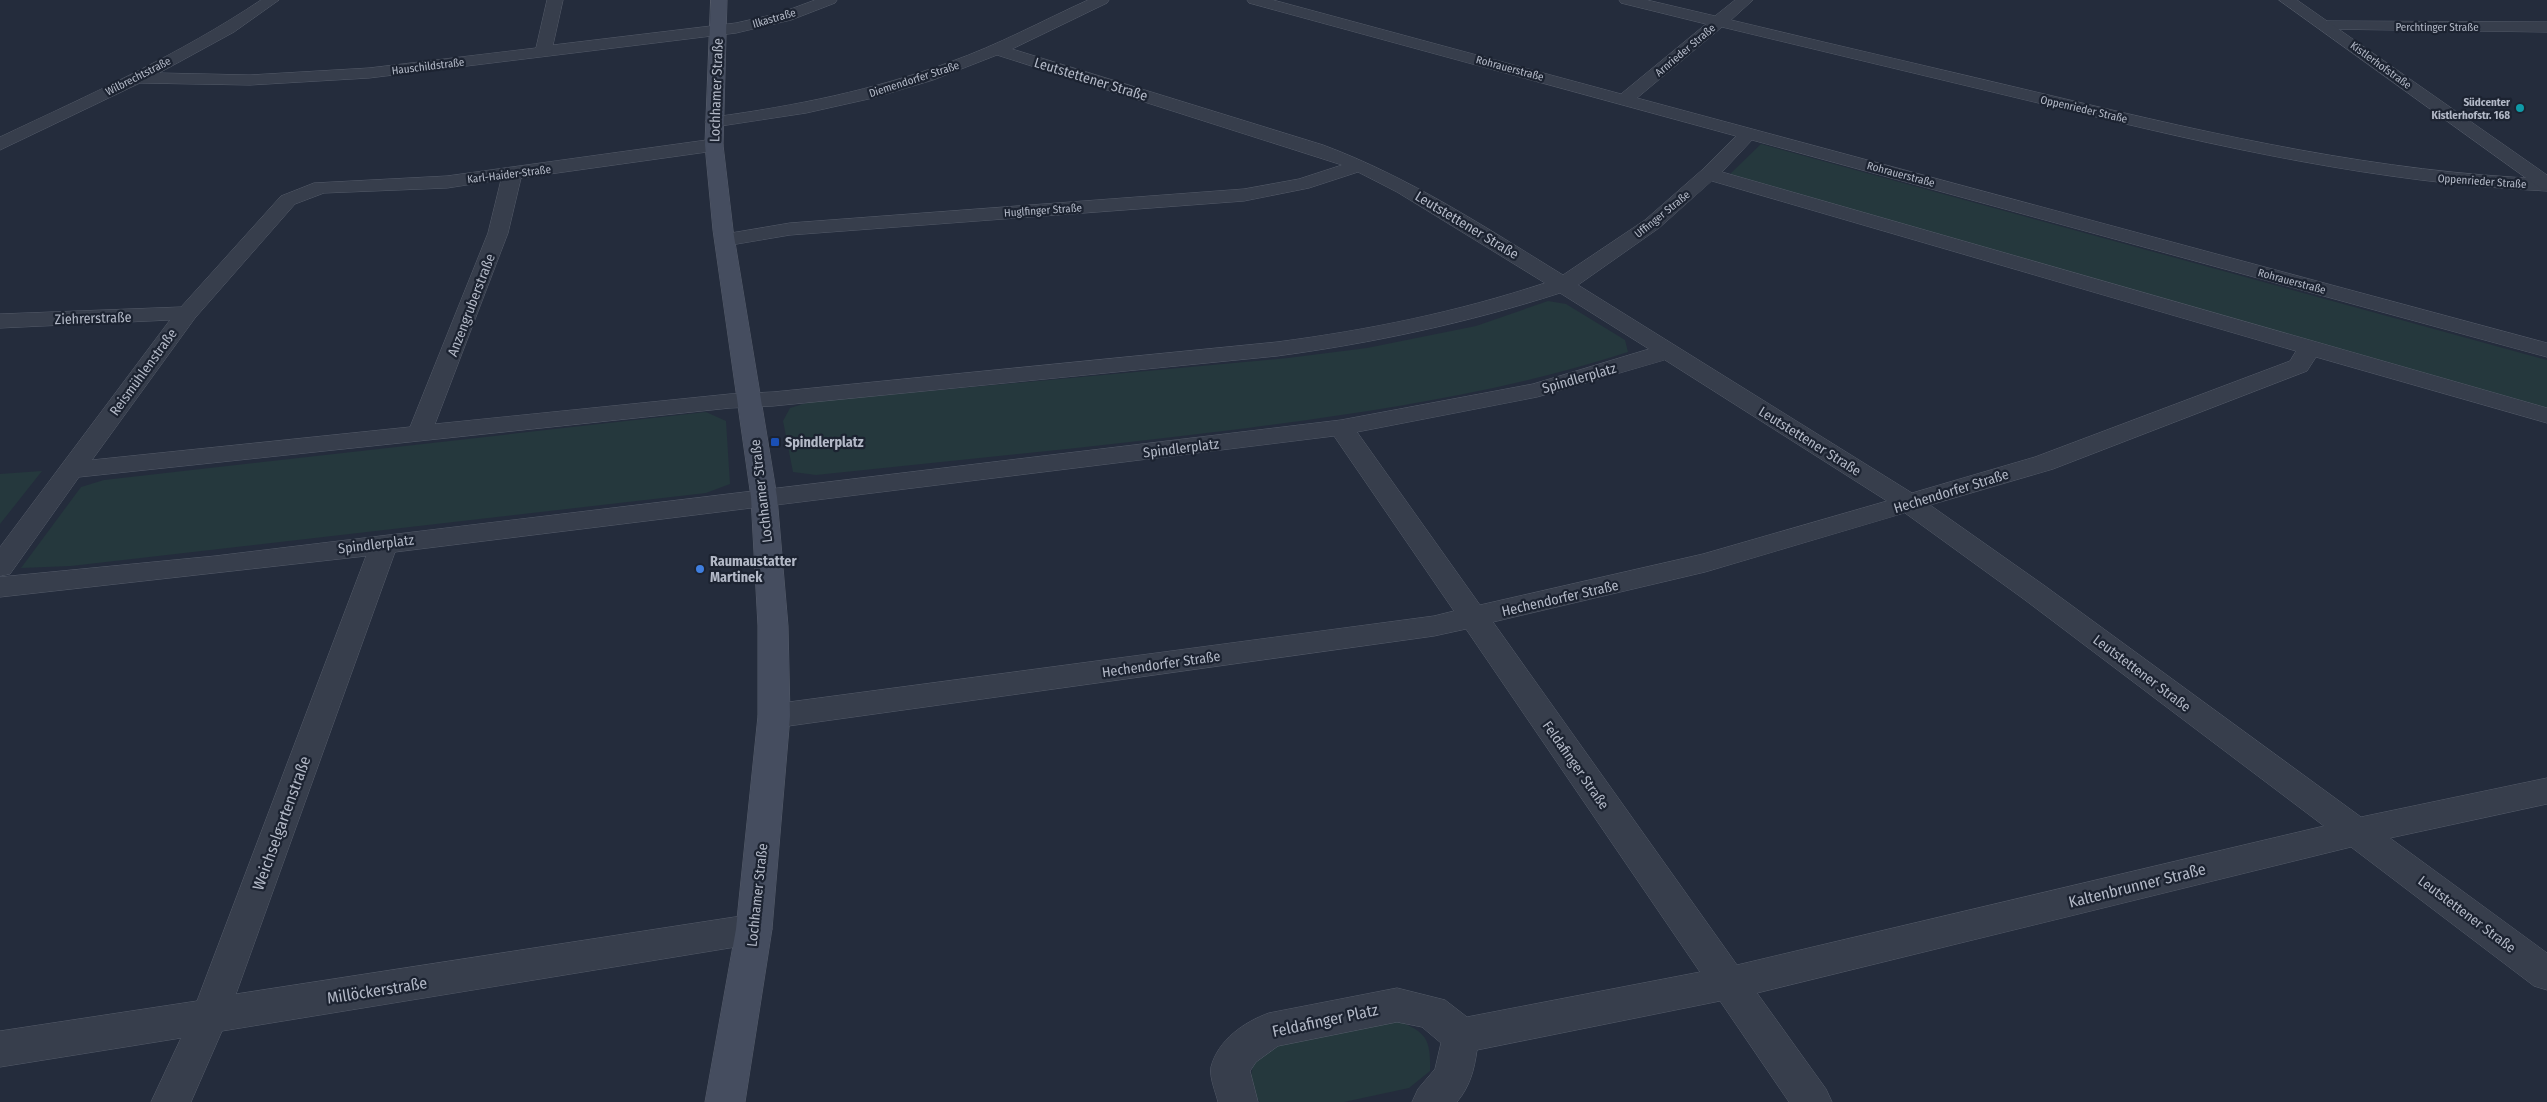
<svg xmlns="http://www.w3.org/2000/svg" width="2547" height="1102" font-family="'Fira Sans Condensed',sans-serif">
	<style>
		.green { fill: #25383d }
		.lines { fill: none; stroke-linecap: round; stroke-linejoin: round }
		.minor-casing { stroke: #555c6a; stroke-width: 1 }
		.tertiary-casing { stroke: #555c6a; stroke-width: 1 }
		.secondary-casing { stroke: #555c6a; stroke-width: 1 }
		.minor { fill: #373e4c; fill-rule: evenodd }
		.tertiary { fill: #373e4c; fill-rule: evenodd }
		.secondary { fill: #454d5f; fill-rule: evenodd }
		.culture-dot { fill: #0f9aa8; stroke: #1c2331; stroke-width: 2 }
		.transit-dot { fill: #1a4fb4; stroke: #1c2331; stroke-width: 2 }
		.shop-dot { fill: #3f7fe0; stroke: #1c2331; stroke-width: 2 }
		.labels { text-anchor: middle; stroke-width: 4.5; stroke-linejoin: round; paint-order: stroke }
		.far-street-label { font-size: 11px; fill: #b3b9c7; stroke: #1c2331 }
		.far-poi-label { font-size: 11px; font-weight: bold; fill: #b3b9c7; stroke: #1c2331; text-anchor: end }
		.street-label { font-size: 14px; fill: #b3b9c7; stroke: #1c2331 }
		.poi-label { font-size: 14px; font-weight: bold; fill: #b3b9c7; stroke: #1c2331; text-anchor: start }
		.near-street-label { font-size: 16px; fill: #b3b9c7; stroke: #1c2331 }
	</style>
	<rect width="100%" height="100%" fill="#242c3c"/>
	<path class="green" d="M 1761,144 L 2547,360 L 2547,411 L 2273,334 L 1730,174 Z
		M 1548,301 L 1566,304 L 1625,340 L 1628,352 C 1505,392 1376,411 1248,428 C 1104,446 960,460 816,475 L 793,472 L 783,421 L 790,408 L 809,402 L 1288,358 L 1367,348 L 1476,326 Z
		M 706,412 L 726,421 L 730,484 L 706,493 L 71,566 L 21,568 L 81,487 L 104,480 Z
		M 42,471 L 0,524 L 0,474 Z
		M 1394,1019 C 1425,1032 1431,1036 1430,1071 L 1409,1088 L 1344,1102 L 1260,1102 L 1249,1088 L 1253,1065 L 1270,1046 Z"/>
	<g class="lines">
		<g class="minor-casing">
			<path id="minor" d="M 261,0 L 279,0 L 234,32 L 159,73 L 250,75 L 369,68 L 536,48 L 547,0 L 563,0 L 553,45 L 736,23 L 780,13 L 815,0 L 837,0 L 835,3 L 791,20 L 736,33 L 369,78 L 250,85 L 140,83 L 0,150 L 0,137 C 89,95 179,55 261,0 Z
				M 1088,0 L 1109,0 L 1107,3 L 1012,49 L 1323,145 C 1409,177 1485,227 1563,275 L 1645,220 L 1702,170 L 1736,136 L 1249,3 L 1247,0 L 1273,0 L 1621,94 L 1706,24 L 1621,3 L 1619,0 L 1647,0 L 1715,16 L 1735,0 L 1753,0 L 1731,20 C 1839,46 1948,71 2057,97 C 2220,136 2379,172 2547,179 L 2547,191 C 2378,183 2219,147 2055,107 C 1944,80 1833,54 1722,27 L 1637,98 L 2547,343 L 2547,357 L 1752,140 L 1722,172 L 2547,408 L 2547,423 L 2316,357 L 2307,371 L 2053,469 L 1930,505 L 2045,586 L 2361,817 L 2547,778 L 2547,804 L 2390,838 L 2547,953 L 2547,990 L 2534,986 L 2351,847 L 1757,993 L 1826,1089 L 1832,1102 L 1789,1102 L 1720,1001 L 1477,1050 C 1474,1071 1470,1086 1457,1102 L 1412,1102 L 1418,1089 L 1435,1069 L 1441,1043 L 1422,1027 L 1397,1022 L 1278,1046 L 1256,1062 L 1250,1071 L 1258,1102 L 1218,1102 C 1216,1093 1209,1077 1211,1067 C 1218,1040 1244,1022 1269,1013 L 1397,988 L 1445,1000 L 1467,1017 L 1700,972 L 1466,629 L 1434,636 L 774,728 L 763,724 L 758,716 L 763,708 L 774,704 L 1434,616 L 1454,611 L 1334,436 L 395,552 L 236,994 L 754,914 L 767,918 L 772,929 L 767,940 L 754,944 L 222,1031 L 191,1102 L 151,1102 L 181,1038 L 0,1067 L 0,1031 L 197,1001 L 366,556 L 0,597 L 0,577 L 215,556 L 1341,420 L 1533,384 L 1649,349 L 1560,293 C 1467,323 1373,343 1277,356 L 773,406 L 730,408 L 79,477 L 10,574 L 0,576 L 0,547 L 170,320 L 0,328 L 0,314 L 181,307 L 281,196 L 314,183 L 447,176 L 714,139 L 721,141 L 723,145 L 721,149 L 714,151 L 521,178 L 508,233 L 435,424 L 730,394 L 773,392 L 1277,342 C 1369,330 1457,312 1545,283 L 1397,192 L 1358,172 L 1309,188 L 1244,201 L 790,235 L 725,246 L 718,244 L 715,240 L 718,236 L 725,234 L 790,223 L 1244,189 L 1299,179 L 1342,165 L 997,55 L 933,80 L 873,98 L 806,113 L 714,127 L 708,126 L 705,122 L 708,118 L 714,117 C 795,106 874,90 950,62 C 998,45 1042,21 1088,0 ZM 501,180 L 488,233 L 410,427 L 92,460 L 195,318 L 295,204 L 324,193 L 447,188 ZM 1712,181 L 2296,351 L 2290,361 L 2035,457 L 1912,493 L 1578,285 L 1659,228 ZM 1665,360 L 1887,501 L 1703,554 L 1480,605 L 1357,432 L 1537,397 ZM 1905,513 L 2025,600 L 2324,826 L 1737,965 L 1493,622 L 1705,572 Z
				M 2326,21 L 2547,22 L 2547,32 L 2320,29 L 2318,26 Z"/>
		</g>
		<g class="tertiary-casing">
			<path id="tertiary" d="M 2279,0 L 2297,0 L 2547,175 L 2547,190 L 2540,188 Z"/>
		</g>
		<g class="secondary-casing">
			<path id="secondary" d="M 711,0 L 727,0 L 723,145 L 733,230 L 777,497 L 788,626 L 790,716 L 772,929 L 745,1102 L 705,1102 L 736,929 L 758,716 L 758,626 L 751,497 L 713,230 L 705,145 Z"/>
		</g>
		<use href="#minor" class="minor"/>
		<use href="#tertiary" class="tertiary"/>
		<use href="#secondary" class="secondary"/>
	</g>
	<circle class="culture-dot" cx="2520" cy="108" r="5"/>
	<rect class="transit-dot" x="770" y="437" width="10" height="10" rx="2.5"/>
	<circle class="shop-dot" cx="700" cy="569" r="5"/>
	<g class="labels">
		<g class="far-street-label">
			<text transform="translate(774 18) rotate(-16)" y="4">Ilkastraße</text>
			<text x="2437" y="31">Perchtinger Straße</text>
			<text transform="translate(1685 50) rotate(-40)" y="4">Arnrieder Straße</text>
			<text transform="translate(2381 65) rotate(36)" y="4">Kistlerhofstraße</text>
			<text transform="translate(428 66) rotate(-7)" y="4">Hauschildstraße</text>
			<text transform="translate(1510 68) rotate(15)" y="4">Rohrauerstraße</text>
			<text transform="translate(138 76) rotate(-27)" y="4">Wilbrechtstraße</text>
			<text transform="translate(914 79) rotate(-18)" y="4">Diemendorfer Straße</text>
			<text transform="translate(2084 109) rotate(13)" y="4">Oppenrieder Straße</text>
			<text transform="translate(509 174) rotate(-7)" y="4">Karl-Haider-Straße</text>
			<text transform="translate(1901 174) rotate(15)" y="4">Rohrauerstraße</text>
			<text transform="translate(2482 181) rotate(4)" y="4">Oppenrieder Straße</text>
			<text transform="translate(1043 210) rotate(-4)" y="4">Huglfinger Straße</text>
			<text transform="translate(1662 214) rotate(-39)" y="4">Uffinger Straße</text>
			<text transform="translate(2292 281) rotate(15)" y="4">Rohrauerstraße</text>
		</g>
		<g class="far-poi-label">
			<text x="2510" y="106">Südcenter<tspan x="2510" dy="13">Kistlerhofstr. 168</tspan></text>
		</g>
		<g class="street-label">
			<text transform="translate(1091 79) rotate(17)" y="5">Leutstettener Straße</text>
			<text transform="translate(716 90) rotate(-88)" y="5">Lochhamer Straße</text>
			<text transform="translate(1467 225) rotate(31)" y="5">Leutstettener Straße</text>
			<text transform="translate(471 305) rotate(-69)" y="5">Anzengruberstraße</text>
			<text transform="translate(93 318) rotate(-2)" y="5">Ziehrerstraße</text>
			<text transform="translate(143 372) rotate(-54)" y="5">Reismühlenstraße</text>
			<text transform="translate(1579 378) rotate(-16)" y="5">Spindlerplatz</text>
			<text transform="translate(1810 441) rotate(32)" y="5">Leutstettener Straße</text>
			<text transform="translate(1181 448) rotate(-7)" y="5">Spindlerplatz</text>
			<text transform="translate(761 491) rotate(-97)" y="5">Lochhamer Straße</text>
			<text transform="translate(1951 491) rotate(-17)" y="5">Hechendorfer Straße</text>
			<text transform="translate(376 544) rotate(-7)" y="5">Spindlerplatz</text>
			<text transform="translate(1560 598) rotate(-13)" y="5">Hechendorfer Straße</text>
			<text transform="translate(1161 664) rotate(-8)" y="5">Hechendorfer Straße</text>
			<text transform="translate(2142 673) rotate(37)" y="5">Leutstettener Straße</text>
			<text transform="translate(1576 765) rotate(55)" y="5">Feldafinger Straße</text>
			<text transform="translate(757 895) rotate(-84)" y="5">Lochhamer Straße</text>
			<text transform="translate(2467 914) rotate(37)" y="5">Leutstettener Straße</text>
		</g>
		<g class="poi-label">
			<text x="785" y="447">Spindlerplatz</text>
			<text x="710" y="566">Raumaustatter<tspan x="710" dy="16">Martinek</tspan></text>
		</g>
		<g class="near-street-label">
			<text transform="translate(281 823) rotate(-70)" y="6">Weichselgartenstraße</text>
			<text transform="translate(2137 885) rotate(-14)" y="6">Kaltenbrunner Straße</text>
			<text transform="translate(377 990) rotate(-9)" y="6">Millöckerstraße</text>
			<text transform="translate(1325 1020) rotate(-12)" y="6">Feldafinger Platz</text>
		</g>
	</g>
</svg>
